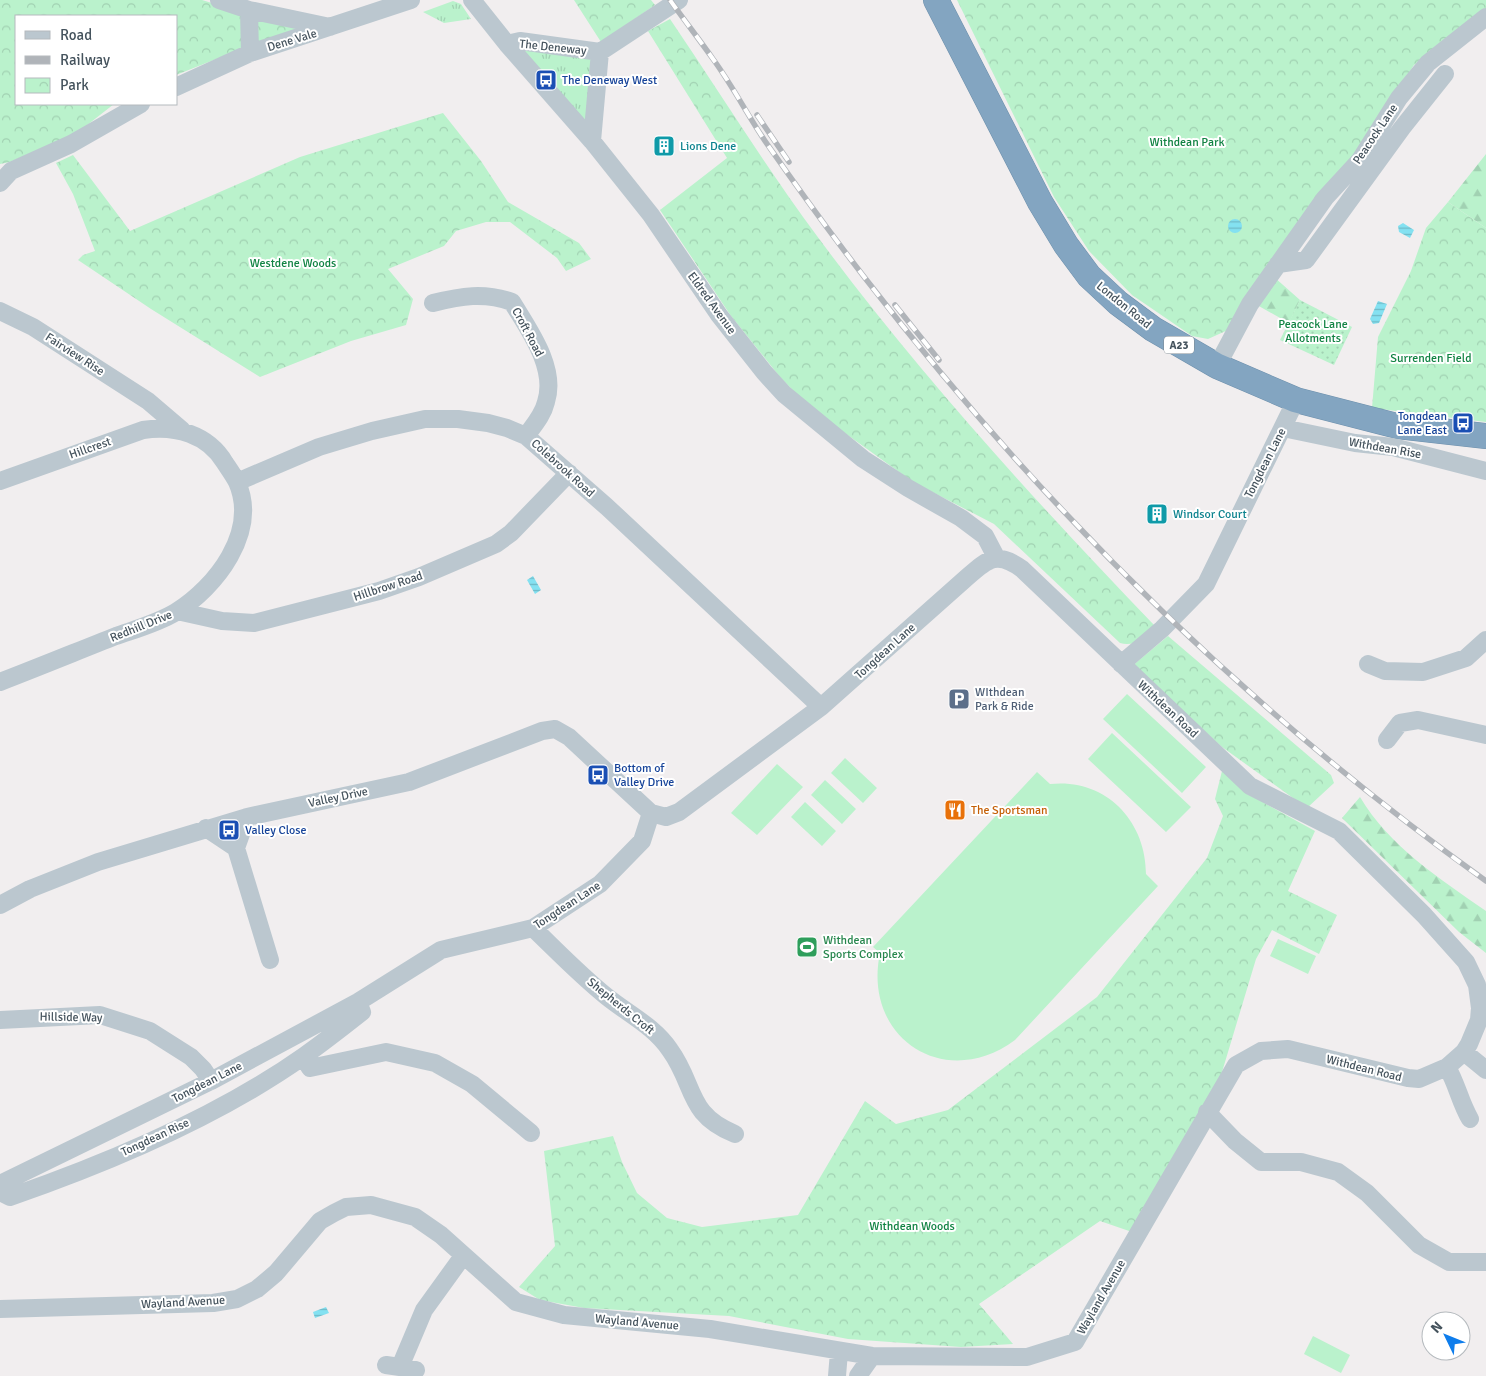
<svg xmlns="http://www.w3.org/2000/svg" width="1486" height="1376" font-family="Signika,sans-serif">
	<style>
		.grass { fill: url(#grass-tufts) }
		.forest { fill: url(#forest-firs) }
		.park { fill: url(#park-crowns) }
		.garden { fill: url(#garden-dots) }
		.pitch { fill: #baf2cc }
		.water { fill: url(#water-rules) }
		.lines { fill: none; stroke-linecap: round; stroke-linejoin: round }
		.highway-casing { stroke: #6e90ac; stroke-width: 26 }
		.minor { stroke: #bbc7cf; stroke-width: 18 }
		.highway { stroke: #83a5c1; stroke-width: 25 }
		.rail-casing { stroke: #b0b4b9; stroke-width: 5.5 }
		.rail { stroke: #fff; stroke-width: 4; stroke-dasharray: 11; stroke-linecap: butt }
		.labels { text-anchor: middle; stroke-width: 4; stroke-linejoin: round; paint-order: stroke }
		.shield { fill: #fff; stroke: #7d878e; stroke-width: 1 }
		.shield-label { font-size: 11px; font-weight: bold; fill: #45535d }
		.street-label { font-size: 12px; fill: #45535d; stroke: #fff }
		.transit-label { font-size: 12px; fill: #164399; stroke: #fff; text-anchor: start }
		.park-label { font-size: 12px; fill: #118343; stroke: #fff }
		.culture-label { font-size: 12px; fill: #0d838f; stroke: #fff; text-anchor: start }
		.service-label { font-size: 12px; fill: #4e5e75; stroke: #fff; text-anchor: start }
		.food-label { font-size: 12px; fill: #c56008; stroke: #fff; text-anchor: start }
		.leisure-label { font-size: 12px; fill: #27864d; stroke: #fff; text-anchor: start }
	</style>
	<defs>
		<pattern id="grass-tufts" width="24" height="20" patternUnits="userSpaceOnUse" patternTransform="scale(1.25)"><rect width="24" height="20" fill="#baf2cc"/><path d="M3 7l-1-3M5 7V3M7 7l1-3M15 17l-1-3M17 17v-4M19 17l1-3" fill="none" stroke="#a1d1b2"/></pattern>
		<pattern id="forest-firs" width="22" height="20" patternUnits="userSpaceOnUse" patternTransform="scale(1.25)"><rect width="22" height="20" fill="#baf2cc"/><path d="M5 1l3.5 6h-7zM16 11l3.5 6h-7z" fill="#a1d1b2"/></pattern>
		<pattern id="park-crowns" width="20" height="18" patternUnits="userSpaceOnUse" patternTransform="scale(1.25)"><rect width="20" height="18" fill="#baf2cc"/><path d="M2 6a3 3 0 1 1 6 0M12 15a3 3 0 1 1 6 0" fill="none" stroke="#a1d1b2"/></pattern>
		<pattern id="garden-dots" width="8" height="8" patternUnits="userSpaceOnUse" patternTransform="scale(1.25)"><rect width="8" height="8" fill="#baf2cc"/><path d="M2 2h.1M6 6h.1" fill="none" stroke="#a1d1b2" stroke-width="1.8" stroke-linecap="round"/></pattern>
		<pattern id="water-rules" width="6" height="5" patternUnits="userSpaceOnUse" patternTransform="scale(1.25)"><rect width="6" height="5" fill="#84e1f1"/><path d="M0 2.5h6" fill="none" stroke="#6eb9c6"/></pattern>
	</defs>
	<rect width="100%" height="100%" fill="#f1eeef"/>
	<path class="grass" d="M 453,1 L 461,4 L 471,19 L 444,23 L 423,12 Z
		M 525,49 L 592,59 L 588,118 L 584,122 L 523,52 Z"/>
	<path class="forest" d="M 1486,154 L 1486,228 L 1448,202 Z
		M 1274,277 L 1300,300 L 1289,323 L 1257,305 Z
		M 1360,797 C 1389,846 1440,879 1486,911 L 1486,953 L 1459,932 L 1342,818 Z"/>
	<path class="park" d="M 0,0 L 202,0 L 264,19 L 309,27 L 239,50 L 176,75 L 176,16 L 16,16 L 16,104 L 114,104 L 77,133 L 10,162 L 0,164 Z
		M 574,0 L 651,0 L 655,5 L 601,42 Z
		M 957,0 L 1486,0 L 1486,9 L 1414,65 L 1354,159 L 1228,330 L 1208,339 L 1192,336 L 1132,295 L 1089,251 L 1054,197 Z
		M 670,19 C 719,91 765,166 817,236 C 919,374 1035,501 1154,625 C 1144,635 1136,648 1120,643 L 994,524 L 913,482 L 810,408 L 780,377 L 731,316 L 660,210 L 727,158 L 648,31 Z
		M 443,113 L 481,161 L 508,202 L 579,243 L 591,259 L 566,271 L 557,258 L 510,222 L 486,222 L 456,231 L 444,246 L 388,269 L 413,299 L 406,325 L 351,341 L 260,377 L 151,309 L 78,260 L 83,255 L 95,251 L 73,194 L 56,163 L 73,155 L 130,231 L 300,157 Z
		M 1448,202 L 1486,228 L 1486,422 L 1372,408 L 1378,337 L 1411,271 L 1426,228 Z
		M 1168,636 L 1331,775 L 1334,783 L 1307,808 L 1222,747 L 1132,666 Z
		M 1222,771 L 1266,804 L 1315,831 L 1288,891 L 1337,915 L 1319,954 L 1272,930 L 1256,959 L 1219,1082 L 1132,1232 L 1100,1221 L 979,1304 L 1013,1344 L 961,1347 L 848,1339 L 729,1316 L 584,1308 L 540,1300 L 519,1287 L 555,1246 L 544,1151 L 613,1136 L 622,1162 L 637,1193 L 667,1218 L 702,1227 L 798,1215 L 865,1101 L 896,1124 L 948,1110 L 1097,997 L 1207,858 L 1223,816 L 1215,799 Z"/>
	<path class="garden" d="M 1300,300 L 1352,327 L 1334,365 L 1280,340 Z"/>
	<path class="pitch" d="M 1127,694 L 1206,767 L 1182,793 L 1103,719 Z
		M 1112,733 L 1191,807 L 1166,832 L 1088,759 Z
		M 845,758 L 877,788 L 863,803 L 831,773 Z
		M 777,764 L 803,787 L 757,835 L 731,813 Z
		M 1037,772 L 1050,784 C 1105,778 1146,820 1146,874 L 1158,886 L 1015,1040 C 945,1092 862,1038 880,953 L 873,947 Z
		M 825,780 L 856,809 L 842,824 L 811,795 Z
		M 805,802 L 836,831 L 822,846 L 791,817 Z
		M 1278,939 L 1316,956 L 1308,974 L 1270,956 Z
		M 1313,1336 L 1350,1355 L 1341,1373 L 1304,1354 Z"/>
	<path class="water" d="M1228 226a7 7 0 1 1 14 0a7 7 0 1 1-14 0Z
		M 1403,223 L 1414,230 L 1410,238 L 1399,232 L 1398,226 Z
		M 1378,301 L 1387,304 L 1379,323 L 1373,324 L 1370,319 Z
		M 533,576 L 541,590 L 535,594 L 527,580 Z
		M 326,1307 L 329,1313 L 315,1318 L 313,1312 Z"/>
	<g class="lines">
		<g class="highway-casing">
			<path id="highway" d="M 936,0 L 1040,202 L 1066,245 L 1089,276 L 1118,303 L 1153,329 L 1217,366 L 1296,400 L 1397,426 L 1486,436"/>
		</g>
		<path class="minor" d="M 219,0 L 249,10 L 330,27
			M 472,0 L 507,44 L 592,141 L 651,215 L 719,315 L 764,372 L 784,394 L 863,459 L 908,488 L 961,518 L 985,536 L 996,557
			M 249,10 L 250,53
			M 507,44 L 520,41 L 600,52 L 592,141
			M 600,52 L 679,0
			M 176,87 L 250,53 L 411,0
			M 0,183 L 11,171 L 71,144 L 141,104
			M 1278,264 L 1306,260 L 1402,128 L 1445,74
			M 433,303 C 461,296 484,292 512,302 C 529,330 557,368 546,402 C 543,415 534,425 526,436
			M 0,311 L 33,327 L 148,401 L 182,430
			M 1217,366 L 1250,304 L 1325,198 L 1360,160 L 1399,98 L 1428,63 L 1486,17
			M 1283,428 L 1355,443 L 1393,447 L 1486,471
			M 0,481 L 143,430 C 175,425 208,434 225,463 C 229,469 234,476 237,482 C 259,532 216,587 176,612 C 158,623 136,629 116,636 C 78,651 39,667 0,682
			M 237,482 L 319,447 L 372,431 L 425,419 L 458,419 L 488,423 L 507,428 L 526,436 L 607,507 L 821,707
			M 177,611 L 222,621 L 254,623 L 379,591 L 419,577 L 496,544 L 511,533 L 569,473
			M 1121,664 L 1162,629 L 1206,584 L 1296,400
			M 1368,664 L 1385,671 L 1423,672 L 1466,658 L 1486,640
			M 1387,740 L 1400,723 L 1418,720 L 1486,735
			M 247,817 L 236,848 L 270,960
			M 206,828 L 236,848
			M 0,905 L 30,889 L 98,862 L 247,817 L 409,782 L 542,731 L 555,729 L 569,737 L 651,813 L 666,817 L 679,812 L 821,707 L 964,580 C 986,561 995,549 1022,569 L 1250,786 L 1339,831 L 1424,915 L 1466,962 L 1477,985 L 1480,1008 L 1479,1020 L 1469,1044 L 1464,1052 L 1447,1067 L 1419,1079 L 1408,1078 L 1288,1049 L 1261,1051 L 1236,1065 L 1075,1342 L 1027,1357 L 872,1356 L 710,1329 L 564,1315 L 516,1302 L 441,1235 L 415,1217 L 371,1205 L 346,1207 L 334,1213 L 320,1221 L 276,1273 L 257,1289 L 237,1299 L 213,1303 L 0,1309
			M 533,928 C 557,951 580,975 606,996 C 628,1014 654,1026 670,1050 C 696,1086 686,1114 735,1134
			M 0,1020 L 100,1015 L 150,1031 L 191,1057 L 203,1069 L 211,1081
			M 1464,1052 L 1486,1070
			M 303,1057 L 310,1068 L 386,1052 L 435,1063 L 472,1084 L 531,1133
			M 1447,1067 C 1457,1084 1460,1102 1470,1119
			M 1207,1112 L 1235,1141 L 1261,1162 L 1301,1162 L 1338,1172 L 1367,1193 L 1419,1245 L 1449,1262 L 1486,1262
			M 0,1184 L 211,1081 L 358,1002 L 441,950 L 533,928 L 600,884 L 642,841 L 651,813
			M 0,1192 L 10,1197 C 108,1163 219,1116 304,1056 C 324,1042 343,1027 362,1012 L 358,1002
			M 386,1365 L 400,1367 L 424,1310 L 463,1256
			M 400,1367 L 416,1370
			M 837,1376 L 839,1352
			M 858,1376 L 872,1356"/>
		<use href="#highway" class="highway"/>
		<g class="rail-casing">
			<path id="rail" d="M 670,0 C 684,20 699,39 713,59 C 732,85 747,114 765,141 C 797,187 831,234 865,278 C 1042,508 1250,712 1486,881
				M 757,115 L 789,162
				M 895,305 L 939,360"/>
		</g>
		<use href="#rail" class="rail"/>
	</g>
	<defs>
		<g id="bus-square" transform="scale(1.125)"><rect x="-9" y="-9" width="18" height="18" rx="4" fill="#1a4fb4" stroke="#fff"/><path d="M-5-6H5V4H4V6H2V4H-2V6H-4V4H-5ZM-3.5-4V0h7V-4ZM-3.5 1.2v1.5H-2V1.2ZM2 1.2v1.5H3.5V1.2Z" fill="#fff"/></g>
		<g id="building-square" transform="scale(1.125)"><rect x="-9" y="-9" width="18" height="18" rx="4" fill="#0f9aa8" stroke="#fff"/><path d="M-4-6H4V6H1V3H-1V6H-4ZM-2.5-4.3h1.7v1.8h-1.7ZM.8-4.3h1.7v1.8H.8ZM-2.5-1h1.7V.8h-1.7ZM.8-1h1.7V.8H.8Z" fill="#fff"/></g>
		<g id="parking-square" transform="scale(1.125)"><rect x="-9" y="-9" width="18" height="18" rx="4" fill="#5c6f8a" stroke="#fff"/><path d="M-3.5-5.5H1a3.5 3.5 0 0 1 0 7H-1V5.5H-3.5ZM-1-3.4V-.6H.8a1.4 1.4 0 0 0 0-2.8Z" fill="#fff"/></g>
		<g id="restaurant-square" transform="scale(1.125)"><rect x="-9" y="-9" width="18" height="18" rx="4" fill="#e8710a" stroke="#fff"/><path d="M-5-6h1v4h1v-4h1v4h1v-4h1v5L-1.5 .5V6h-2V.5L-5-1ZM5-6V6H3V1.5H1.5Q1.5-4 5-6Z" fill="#fff"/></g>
		<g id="stadium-square" transform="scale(1.125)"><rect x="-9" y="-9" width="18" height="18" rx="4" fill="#2e9e5b" stroke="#fff"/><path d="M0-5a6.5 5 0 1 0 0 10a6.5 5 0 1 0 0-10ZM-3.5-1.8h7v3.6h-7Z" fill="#fff"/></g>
	</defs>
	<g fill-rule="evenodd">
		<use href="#bus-square" x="546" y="80"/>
		<use href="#building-square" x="664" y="146"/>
		<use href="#bus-square" x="1463" y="423"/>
		<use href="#building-square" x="1157" y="514"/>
		<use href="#parking-square" x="959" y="699"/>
		<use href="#bus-square" x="598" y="775"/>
		<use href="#restaurant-square" x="955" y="810"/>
		<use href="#bus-square" x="229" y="830"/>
		<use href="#stadium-square" x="807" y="947"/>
	</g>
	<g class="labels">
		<rect class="shield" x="1164" y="336.5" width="30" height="17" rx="4"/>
		<g class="shield-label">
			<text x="1179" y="349">A23</text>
		</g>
		<g class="street-label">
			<text transform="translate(292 40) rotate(-17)" y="4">Dene Vale</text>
			<text transform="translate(553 47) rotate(6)" y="4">The Deneway</text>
			<text transform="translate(1375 134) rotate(-56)" y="4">Peacock Lane</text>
			<text transform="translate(712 303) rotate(54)" y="4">Eldred Avenue</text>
			<text transform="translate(1124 305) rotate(39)" y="4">London Road</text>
			<text transform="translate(528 332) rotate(62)" y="4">Croft Road</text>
			<text transform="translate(75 354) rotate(33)" y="4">Fairview Rise</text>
			<text transform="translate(90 448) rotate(-19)" y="4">Hillcrest</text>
			<text transform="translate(1385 448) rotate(10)" y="4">Withdean Rise</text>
			<text transform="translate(1265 463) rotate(-63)" y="4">Tongdean Lane</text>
			<text transform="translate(563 468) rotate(42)" y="4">Colebrook Road</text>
			<text transform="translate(388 586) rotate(-18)" y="4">Hillbrow Road</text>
			<text transform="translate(141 626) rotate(-22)" y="4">Redhill Drive</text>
			<text transform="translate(885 651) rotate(-42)" y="4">Tongdean Lane</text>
			<text transform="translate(1168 709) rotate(43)" y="4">Withdean Road</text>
			<text transform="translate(338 797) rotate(-12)" y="4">Valley Drive</text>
			<text transform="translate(567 905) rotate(-33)" y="4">Tongdean Lane</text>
			<text transform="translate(621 1006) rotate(39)" y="4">Shepherds Croft</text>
			<text transform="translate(71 1017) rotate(1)" y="4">Hillside Way</text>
			<text transform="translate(1364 1068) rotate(14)" y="4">Withdean Road</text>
			<text transform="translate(207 1082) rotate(-27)" y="4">Tongdean Lane</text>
			<text transform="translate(155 1137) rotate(-25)" y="4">Tongdean Rise</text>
			<text transform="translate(1101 1297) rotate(-60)" y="4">Wayland Avenue</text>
			<text transform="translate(183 1302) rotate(-3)" y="4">Wayland Avenue</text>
			<text transform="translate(637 1322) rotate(5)" y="4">Wayland Avenue</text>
		</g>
		<g class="transit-label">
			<text x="562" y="84">The Deneway West</text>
			<text x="1447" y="420" text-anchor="end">Tongdean<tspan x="1447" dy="14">Lane East</tspan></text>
			<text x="614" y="772">Bottom of<tspan x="614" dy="14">Valley Drive</tspan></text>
			<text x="245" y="834">Valley Close</text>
		</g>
		<g class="park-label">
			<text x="1187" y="146">Withdean Park</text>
			<text x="293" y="267">Westdene Woods</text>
			<text x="1313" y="328">Peacock Lane<tspan x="1313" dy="14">Allotments</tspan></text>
			<text x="1431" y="362">Surrenden Field</text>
			<text x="912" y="1230">Withdean Woods</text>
		</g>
		<g class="culture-label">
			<text x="680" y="150">Lions Dene</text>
			<text x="1173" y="518">Windsor Court</text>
		</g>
		<g class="service-label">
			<text x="975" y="696">WIthdean<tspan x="975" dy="14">Park &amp; Ride</tspan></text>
		</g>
		<g class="food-label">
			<text x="971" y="814">The Sportsman</text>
		</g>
		<g class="leisure-label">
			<text x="823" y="944">Withdean<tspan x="823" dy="14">Sports Complex</tspan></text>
		</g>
	</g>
	<rect x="15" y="15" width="162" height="90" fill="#ffffff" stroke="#b5babe"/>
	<rect x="25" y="31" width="25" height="8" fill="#bbc7cf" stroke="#b5babe"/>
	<text x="60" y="40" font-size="15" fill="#45535d">Road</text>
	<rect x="25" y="56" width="25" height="8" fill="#b0b4b9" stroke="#b5babe"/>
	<text x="60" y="65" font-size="15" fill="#45535d">Railway</text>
	<rect x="25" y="78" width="25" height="15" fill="url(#park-crowns)" stroke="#b5babe"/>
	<text x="60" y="90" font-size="15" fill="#45535d">Park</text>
	<g transform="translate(1446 1336) rotate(313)"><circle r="24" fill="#ffffff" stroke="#b5babe"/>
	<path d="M0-4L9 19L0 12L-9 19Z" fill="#0e7dec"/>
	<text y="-8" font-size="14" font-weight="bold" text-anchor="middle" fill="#45535d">N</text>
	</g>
</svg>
